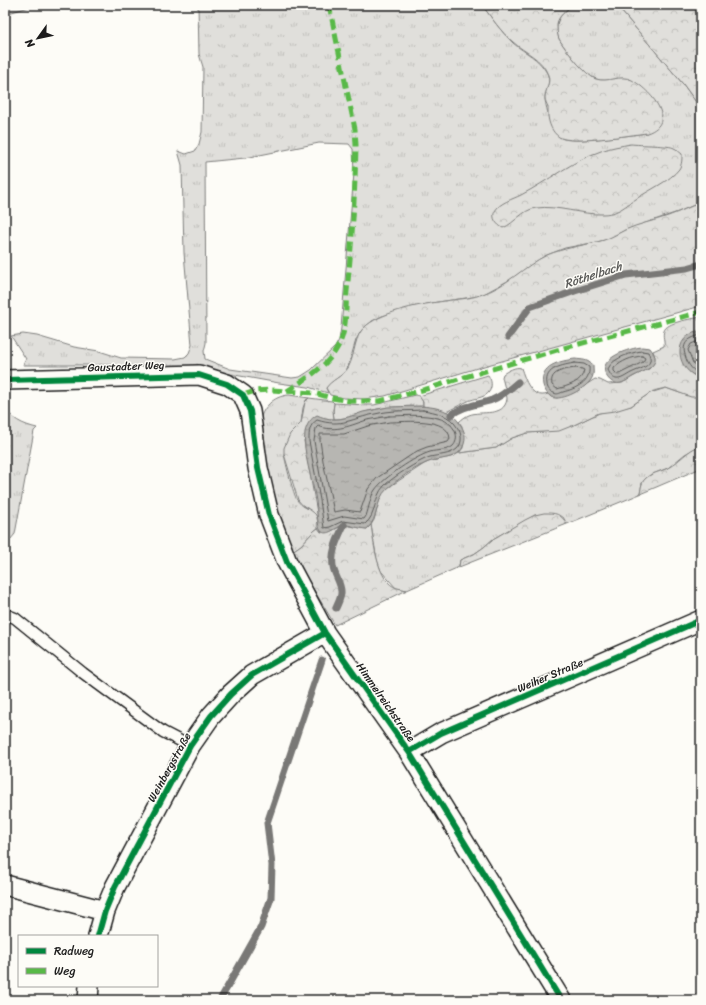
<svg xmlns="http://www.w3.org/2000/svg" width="706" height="1005" font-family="Sriracha,sans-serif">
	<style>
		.grass { fill: url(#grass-tufts); stroke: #7e7e7c; fill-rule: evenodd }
		.forest { fill: url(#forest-crowns); stroke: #7e7e7c }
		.water { fill: url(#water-ripples); stroke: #797876 }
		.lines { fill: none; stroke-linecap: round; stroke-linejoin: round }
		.shore { stroke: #5a5a58; stroke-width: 1 }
		.stream { stroke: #797876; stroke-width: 7 }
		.lane-casing { stroke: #1c1c1c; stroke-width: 13 }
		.street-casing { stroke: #1c1c1c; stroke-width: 22 }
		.lane { stroke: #fdfcf7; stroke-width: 10 }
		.street { stroke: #fdfcf7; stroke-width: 19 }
		.quiet { stroke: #58b947; stroke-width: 5; stroke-dasharray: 10 5; stroke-linecap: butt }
		.cycleway-casing { stroke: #fdfcf7; stroke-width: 8 }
		.cycleway { stroke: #00873e; stroke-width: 6 }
		.labels { text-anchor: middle; stroke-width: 3; stroke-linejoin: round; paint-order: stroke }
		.street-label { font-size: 11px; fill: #1c1c1c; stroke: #fdfcf7 }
		.water-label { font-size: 12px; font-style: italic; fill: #5a5a58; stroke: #fdfcf7 }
	</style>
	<defs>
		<pattern id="grass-tufts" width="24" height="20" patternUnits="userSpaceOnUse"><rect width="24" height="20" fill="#e0dfdb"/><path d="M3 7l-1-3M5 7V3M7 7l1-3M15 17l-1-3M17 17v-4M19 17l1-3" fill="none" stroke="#c0bfbb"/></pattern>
		<pattern id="forest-crowns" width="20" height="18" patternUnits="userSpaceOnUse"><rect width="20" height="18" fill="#e0dfdb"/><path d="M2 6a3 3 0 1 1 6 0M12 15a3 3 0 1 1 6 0" fill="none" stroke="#c0bfbb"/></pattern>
		<pattern id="water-ripples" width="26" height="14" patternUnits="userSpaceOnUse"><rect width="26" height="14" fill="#b7b6b2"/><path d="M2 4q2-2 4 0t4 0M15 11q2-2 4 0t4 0" fill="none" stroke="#9d9c98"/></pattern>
	</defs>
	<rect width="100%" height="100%" fill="#fdfcf7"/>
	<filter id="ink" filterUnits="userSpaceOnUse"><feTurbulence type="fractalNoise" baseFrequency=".025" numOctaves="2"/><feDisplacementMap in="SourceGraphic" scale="8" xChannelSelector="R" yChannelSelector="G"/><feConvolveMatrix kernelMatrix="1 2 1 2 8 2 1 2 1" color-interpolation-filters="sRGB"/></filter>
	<g filter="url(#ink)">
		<path class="grass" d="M 5,5 L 36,5 L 5,14 Z
			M 198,5 L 482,5 C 492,18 501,32 513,43 C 526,54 538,57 547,73 C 552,82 545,90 545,99 C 546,109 553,133 561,138 C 572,144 631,135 647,133 L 618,78 C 610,80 602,82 594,78 C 584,74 565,49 559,39 C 557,35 556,26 558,21 C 560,15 567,10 572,5 L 616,5 L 683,84 L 701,109 L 701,202 L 678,212 L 625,230 L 609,239 L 597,242 L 565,248 L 547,255 L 538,260 L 513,278 L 480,296 L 431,303 L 382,316 L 372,321 L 361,331 L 356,340 L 348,367 L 343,374 L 332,382 L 326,388 L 328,393 L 308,387 L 279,383 L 207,370 L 109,365 L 23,365 L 26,359 L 11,336 L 23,334 L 37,336 L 74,347 L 99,351 L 121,358 L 175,359 L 185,357 L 189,353 L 192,345 L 184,253 L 182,165 L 178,151 L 186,154 L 195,151 L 199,144 L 202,132 L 203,67 L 199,54 ZM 319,143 L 349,144 L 353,149 L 354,173 L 341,328 L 339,340 L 335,347 L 311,370 L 300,377 L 292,378 L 230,369 L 205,359 L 204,351 L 206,343 L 205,162 L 245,158 Z
			M 666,388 L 680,393 L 701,397 L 701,445 L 685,454 L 668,468 L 650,475 L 645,479 L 642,483 L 640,494 L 567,524 L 563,517 L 535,515 L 493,539 L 484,547 L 474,554 L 460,560 L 459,567 L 407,590 L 396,588 L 381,571 L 377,560 L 371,525 L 374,520 L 381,495 L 386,489 L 424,464 L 431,461 L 451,457 L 459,453 L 496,448 L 512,438 L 526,433 L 542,432 L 574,425 L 599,413 L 631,406 L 650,393 Z
			M 289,395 L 309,398 L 306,400 L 303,408 L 301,423 L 284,454 C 286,464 293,493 297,500 C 307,514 318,504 318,528 L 314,531 L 301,545 L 291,552 L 274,507 L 259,423 C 262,408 273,396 289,395 Z
			M 415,395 C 422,396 423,400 423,406 C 406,407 389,406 373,410 C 359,413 348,419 334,419 L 333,411 L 334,403 L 365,405 L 374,405 Z
			M 5,405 C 9,419 24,425 37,428 L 34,431 L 15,534 L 10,540 L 5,541 Z"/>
		<path class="forest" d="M 482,5 L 572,5 C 567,10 558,16 557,24 C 557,28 557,35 559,39 C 564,48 586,76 596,79 C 608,83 620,74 632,80 C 650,90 679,122 647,133 C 630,135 572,145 559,137 C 552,132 549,124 548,116 C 548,113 548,110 548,107 C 547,104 545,101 545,98 C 545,90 551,83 548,75 C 542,58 525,53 513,42 C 500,31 492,18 482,5 Z
			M 616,5 L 701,5 L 701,109 L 683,84 Z
			M 631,144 C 639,145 670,145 674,148 C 677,149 679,152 682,154 C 682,160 682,164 679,169 C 670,181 649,190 636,199 C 629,203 623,209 615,212 C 612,213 607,214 603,214 C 581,215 558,205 536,208 C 522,210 515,223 503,228 C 497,225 491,218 495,211 C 499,203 513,199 521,195 C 548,181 572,161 601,151 C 611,147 621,146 631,144 Z
			M 701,202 L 701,306 L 484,366 L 385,396 L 364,399 L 344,398 L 330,395 L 326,388 C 331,380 342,377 348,368 C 356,354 353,335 367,325 C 385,311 422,304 445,301 C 456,299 469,299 480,295 C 506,287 524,266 547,255 C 564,248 580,246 597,242 C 607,240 615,235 625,230 C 638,224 654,221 668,216 C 679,212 690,207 701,202 Z
			M 701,317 L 701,331 L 699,331 L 681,356 C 685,367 689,375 701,378 L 701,397 L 691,397 L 666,388 L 657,390 L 650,393 L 631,406 L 615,411 L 599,413 L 574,425 L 559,431 L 527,433 L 512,438 L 496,448 L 459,453 L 463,448 L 462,426 L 459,422 C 462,419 466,416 469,415 C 481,410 504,418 507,399 C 507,395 503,382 502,377 L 503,374 C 507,371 516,366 521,368 C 525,379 531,400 548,394 L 552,397 L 557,398 L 573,393 L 595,379 L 600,380 L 608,384 L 622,383 L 638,374 L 649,369 L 654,363 L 655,357 L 653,351 L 664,346 C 665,341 662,336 664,331 C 666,322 692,319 701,317 Z
			M 488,375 C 490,378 492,382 491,387 C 489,399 475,397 466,402 C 459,405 453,409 446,412 L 437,409 L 423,406 L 423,402 L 419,396 Z
			M 309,398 L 332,401 L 334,403 L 333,411 L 334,419 L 326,419 L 304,441 L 318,518 C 312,508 304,509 298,500 L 284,454 L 284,448 L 290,434 L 301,423 L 305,402 Z
			M 701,445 L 701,468 L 640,494 C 641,489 641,483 645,479 C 651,473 660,472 668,468 C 680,461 686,451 701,445 Z
			M 544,513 C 556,513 560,513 567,524 L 459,567 L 460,560 L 474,554 L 484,547 L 493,539 L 525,520 L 535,515 Z
			M 344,525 L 367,529 L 371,525 C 374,543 377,582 397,588 C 400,589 404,589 407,590 L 335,625 L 291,552 L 301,545 L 314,531 L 318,528 L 321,532 L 331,531 Z"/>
		<path class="water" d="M 701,331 L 701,378 C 676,372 670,335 701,331 Z
			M 642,347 L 650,348 C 664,365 646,370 634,376 C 628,379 622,385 615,383 C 611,382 608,379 606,375 C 597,358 630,348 642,347 Z
			M 575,359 C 582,360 588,359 593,366 C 593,370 594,374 592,378 C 587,388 562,402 551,397 C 547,394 544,389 543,385 C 539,365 560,361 575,359 Z
			M 388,407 C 410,407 443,401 458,421 C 463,428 467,435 464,444 C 459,461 439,457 426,463 C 413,469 398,479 387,489 C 375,500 379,518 367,529 C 359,529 349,524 343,525 C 336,527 327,537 321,531 C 317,527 317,507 316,501 C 313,481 302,452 305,432 C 307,424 310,419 317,415 C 335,423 346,418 363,412 C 371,410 380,409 388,407 Z"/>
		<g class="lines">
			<path class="shore" d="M 701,335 C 684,339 681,346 687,361 C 690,367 694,372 701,374
				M 701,340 L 691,344 L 688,350 L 693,363 L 701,368
				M 642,351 L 648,352 C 656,366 641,368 631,373 C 627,375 621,380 616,379 C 612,378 610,374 608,370 C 610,359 632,352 642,351 Z
				M 642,356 L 645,358 L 643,362 L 619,374 L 617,374 L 614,371 L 614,368 C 622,361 631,357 642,356 Z
				M 575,363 L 584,364 L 589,367 C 591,382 575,389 563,392 C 560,393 557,395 554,393 C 550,392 547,388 547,384 C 544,368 563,365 575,363 Z
				M 575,368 L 582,369 L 584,370 C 582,383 567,386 557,389 L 552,385 C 549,371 564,370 575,368 Z
				M 423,410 C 436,412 450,415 457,427 C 462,433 463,443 457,449 C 450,455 438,455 430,457 C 418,461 393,477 384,486 C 373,497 377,515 365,524 L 343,521 L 330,527 L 324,528 L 320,500 L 309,441 C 309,432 309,425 317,420 C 342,428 352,418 375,414 C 391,410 407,411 423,410 Z
				M 389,416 C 407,416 450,410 456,434 C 457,438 456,443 453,446 C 448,451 436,450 430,452 C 416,456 383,478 375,490 C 370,497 369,508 366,516 L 364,519 L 344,516 L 328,521 L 314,441 L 316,428 L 318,426 C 336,433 351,425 367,420 C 375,419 382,417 389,416 Z
				M 390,422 C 405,422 449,416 450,439 L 448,442 L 427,447 L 417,451 L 377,478 L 368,489 L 360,512 L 345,510 L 334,512 L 323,461 L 320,440 L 320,434 L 344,434 L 368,426 Z"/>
			<path class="stream" d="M 508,337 L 530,307 L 575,291 L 626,275 L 687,268 L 701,264
				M 451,415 C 464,405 478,405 492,400 C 502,396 510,389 518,382
				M 336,608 C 338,603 341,598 341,593 C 342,584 334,575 333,566 C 331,551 338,538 344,525
				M 220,1000 L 261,927 L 271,898 L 272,865 L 267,823 L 322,660"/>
			<g class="lane-casing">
				<path id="lane" d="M 5,614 L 15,618 L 83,673 L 163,732 L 190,746"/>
			</g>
			<g class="street-casing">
				<path id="street" d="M 5,380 L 199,375 L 227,384 L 243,395 L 250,411 L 258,468 L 269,515 L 287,562 L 325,633 L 409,752 L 561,1000
					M 409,752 L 441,733 L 701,620
					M 5,885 L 105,911
					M 98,936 L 105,911 L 115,887 L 190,746 L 211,716 L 231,694 L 252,675 L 325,633
					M 88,1000 L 89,986"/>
			</g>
			<use href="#lane" class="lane"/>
			<use href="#street" class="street"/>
			<path class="quiet" d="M 287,391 C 304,380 325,368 336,350 C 348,331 345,312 347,291 C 352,243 355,194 356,145 L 355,129 L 329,5
				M 243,395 L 255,391 L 271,390 L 314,393 L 332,398 L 351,401 L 380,401 L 430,388 L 465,377 L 564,348 L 701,312"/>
			<g class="cycleway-casing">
				<path id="cycleway" d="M 5,380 L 199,375 L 227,384 L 243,395 L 250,411 L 258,468 L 269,515 L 287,562 L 325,633 L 409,752 L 561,1000
					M 409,752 L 441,733 L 701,620
					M 98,936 L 105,911 L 115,887 L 190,746 L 211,716 L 231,694 L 252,675 L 325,633"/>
			</g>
			<use href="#cycleway" class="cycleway"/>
		</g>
	</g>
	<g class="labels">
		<g class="street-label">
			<text transform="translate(126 366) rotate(-2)" y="4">Gaustadter Weg</text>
			<text transform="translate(550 675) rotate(-23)" y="4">Weiher Straße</text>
			<text transform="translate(386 702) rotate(55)" y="4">Himmelreichstraße</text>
			<text transform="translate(169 767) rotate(-61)" y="4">Weinbergstraße</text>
		</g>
		<g class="water-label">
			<text transform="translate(593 275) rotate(-18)" y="4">Röthelbach</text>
		</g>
	</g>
	<rect width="706" height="1005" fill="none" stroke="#fdfcf7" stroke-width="20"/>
	<rect x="10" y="10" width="686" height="985" fill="none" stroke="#1c1c1c" stroke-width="1.5" filter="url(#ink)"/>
	<rect x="18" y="935" width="140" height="52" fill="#fdfcf7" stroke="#a3a29f"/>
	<rect x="26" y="948" width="20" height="6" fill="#00873e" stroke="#a3a29f"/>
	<text x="54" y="955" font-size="12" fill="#1c1c1c">Radweg</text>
	<rect x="26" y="968" width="20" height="6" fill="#58b947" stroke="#a3a29f"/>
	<text x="54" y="975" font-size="12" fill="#1c1c1c">Weg</text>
	<g transform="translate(38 38) rotate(237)" stroke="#fdfcf7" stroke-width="3" paint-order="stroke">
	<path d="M0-3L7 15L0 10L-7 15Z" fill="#1c1c1c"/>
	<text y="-6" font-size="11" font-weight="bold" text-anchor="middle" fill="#1c1c1c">N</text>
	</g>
</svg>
